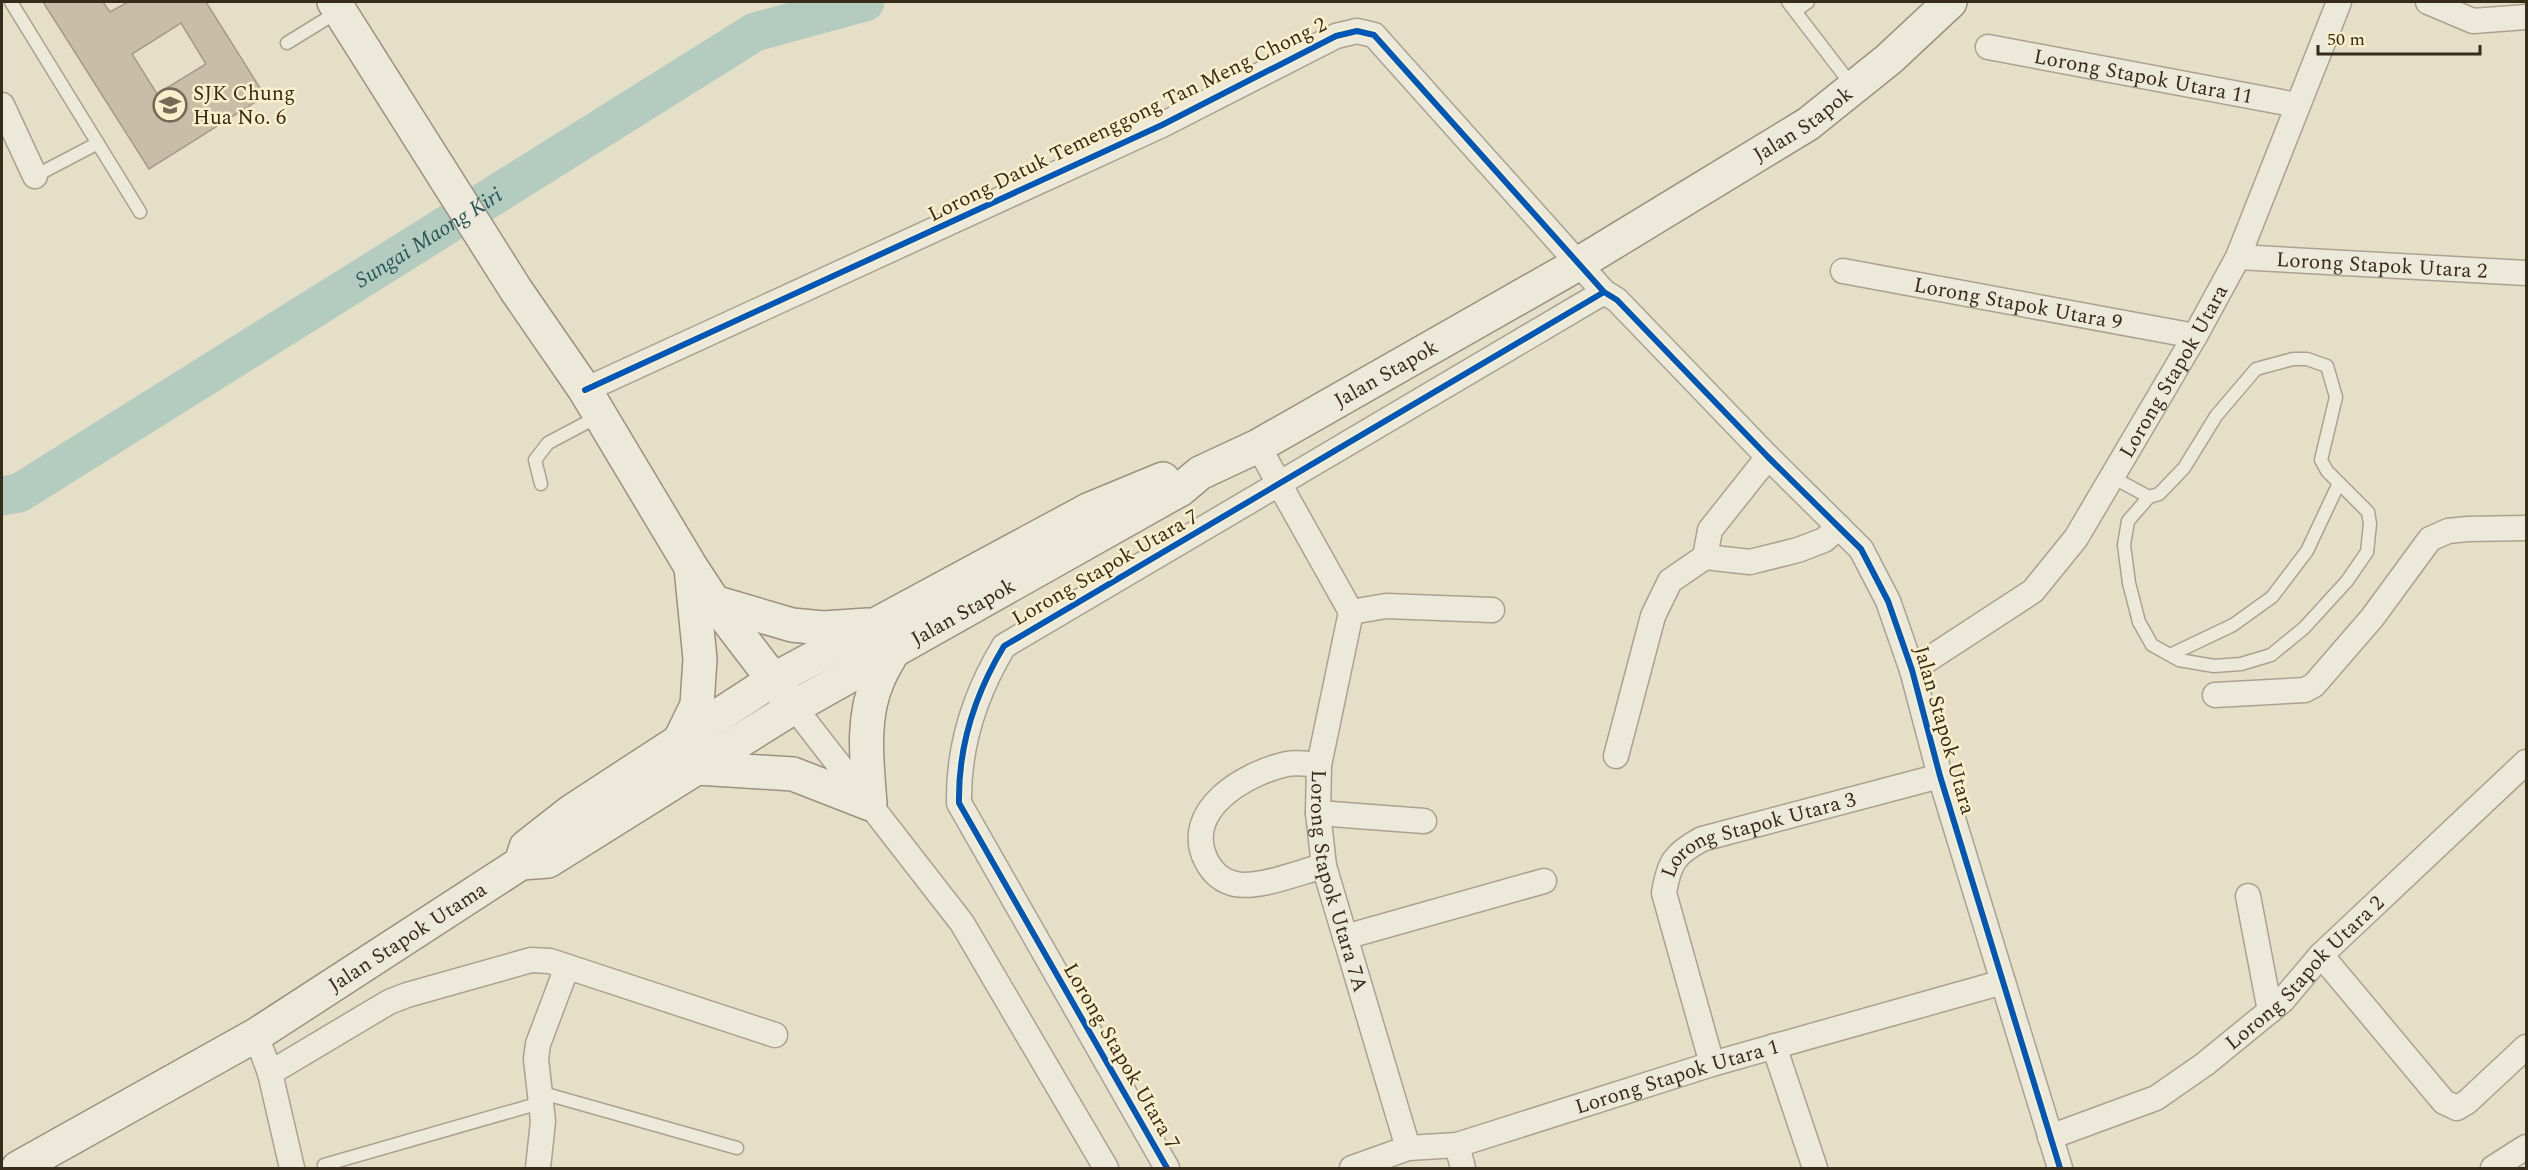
<svg xmlns="http://www.w3.org/2000/svg" width="2528" height="1170" font-family="Spectral,serif">
	<style>
		.lines { fill: none; stroke-linecap: round; stroke-linejoin: round }
		.river { stroke: #b4cbbf; stroke-width: 39 }
		.building { fill: #c9bda8; stroke: #a59a87; stroke-width: 1.5; fill-rule: evenodd }
		.service-casing { stroke: #a9a291; stroke-width: 15 }
		.minor-casing { stroke: #a9a291; stroke-width: 27 }
		.secondary-casing { stroke: #999281; stroke-width: 36 }
		.service { stroke: #ece8da; stroke-width: 12 }
		.minor { stroke: #ece8da; stroke-width: 24 }
		.secondary { stroke: #ece8da; stroke-width: 33 }
		.cycleway-casing { stroke: #f9f0cb; stroke-width: 10 }
		.cycleway { stroke: #0057b8; stroke-width: 6 }
		.labels { text-anchor: middle; stroke-width: 5; stroke-linejoin: round; paint-order: stroke }
		.street-label { font-size: 21px; fill: #372b1a; stroke: #f9f0cb }
		.poi-label { font-size: 21px; fill: #372b1a; stroke: #f9f0cb; text-anchor: start }
		.water-label { font-size: 22px; font-style: italic; fill: #275759; stroke: #f9f0cb }
	</style>
	<rect width="100%" height="100%" fill="#e5dfc7"/>
	<g class="lines">
		<path class="river" id="s1" d="M 2,496 L 19,493 L 755,32 L 865,2"/>
	</g>
	<path class="building" d="M 43,2 L 103,2 L 110,12 L 128,2 L 206,2 L 265,96 L 149,169 ZM 181,23 L 206,64 L 157,94 L 132,54 Z"/>
	<g class="lines">
		<g class="service-casing">
			<path id="service" d="M 11,2 L 140,212
				M 1788,2 L 1854,88
				M 1795,11 L 1808,2
				M 287,43 L 339,11
				M 35,176 L 98,143
				M 2293,359 L 2307,359 L 2327,366 L 2336,397 L 2321,460 L 2327,471 L 2368,512 L 2370,524 L 2367,552 L 2347,581 L 2304,628 L 2271,655 L 2241,664 L 2214,666 L 2179,660 L 2152,645 L 2139,622 L 2129,583 L 2124,545 L 2128,521 L 2149,497 L 2159,494 L 2184,468 L 2216,416 L 2256,369 Z
				M 2112,477 L 2149,497
				M 541,484 L 535,460 L 548,443 L 599,416
				M 2170,655 L 2233,625 L 2272,597 L 2307,551 L 2339,483
				M 539,1092 L 737,1148
				M 324,1165 L 540,1103"/>
		</g>
		<g class="minor-casing">
			<g id="minor">
				<path d="M 2428,2 L 2473,21 L 2526,17"/>
				<path id="s2" d="M 1988,47 L 2297,105"/>
				<path d="M 2,105 L 35,176"/>
				<path id="s3" d="M 2238,257 L 2526,273"/>
				<path id="s4" d="M 1843,271 L 2195,336"/>
				<path d="M 585,390 L 1162,125 L 1336,36 L 1357,31 L 1374,35 L 1604,292 L 1617,300 L 1768,457 L 1861,549 L 1888,601 L 1912,670 L 1940,776 L 2060,1168"/>
				<path id="s5" d="M 1258,446 L 1351,612 L 1319,765 L 1318,813 L 1324,866 L 1408,1148"/>
				<path d="M 1705,557 L 1750,562 L 1798,550 L 1824,540 L 1839,527"/>
				<path d="M 1351,612 L 1386,606 L 1492,610"/>
				<path id="s6" d="M 1912,670 L 2033,591 L 2076,538 L 2195,336 L 2238,257 L 2339,2"/>
				<path d="M 2215,695 L 2305,690 L 2314,685 L 2372,618 L 2430,539 L 2448,531 L 2467,529 L 2526,528"/>
				<path d="M 794,707 L 962,923 L 1106,1168"/>
				<path d="M 1616,756 L 1653,616 L 1670,581 L 1705,557 L 1710,530 L 1768,457"/>
				<path d="M 1319,765 C 1309,764 1297,762 1287,764 C 1245,773 1180,811 1207,862 C 1213,873 1221,881 1235,884 C 1260,889 1299,872 1324,866"/>
				<path d="M 1318,813 L 1424,821"/>
				<path d="M 2248,896 L 2270,1011"/>
				<path d="M 1345,937 L 1544,881"/>
				<path d="M 2321,955 L 2444,1102 L 2457,1108 L 2467,1102 L 2526,1047"/>
				<path d="M 256,1035 L 270,1073 L 292,1168"/>
				<path d="M 1774,1046 L 1815,1168"/>
				<path id="s7" d="M 1712,1064 L 1664,893 C 1669,863 1674,854 1702,839 L 1940,776"/>
				<path d="M 270,1073 L 389,1002 L 407,995 L 531,960 L 550,961 L 775,1035"/>
				<path id="s8" d="M 2050,1137 L 2156,1098 L 2205,1064 L 2282,1001 L 2321,955 L 2526,762"/>
				<path d="M 1457,1145 L 1463,1168"/>
				<path d="M 538,1168 L 543,1121 L 536,1059 L 538,1044 L 567,967"/>
				<path d="M 1167,1168 L 959,803 C 958,747 975,694 1004,646 L 1604,292"/>
				<path id="s9" d="M 1352,1168 L 1408,1148 L 1457,1145 L 1712,1064 L 2003,982"/>
				<path d="M 2493,1168 L 2526,1147"/>
			</g>
		</g>
		<g class="secondary-casing">
			<g id="secondary">
				<path d="M 334,2 L 516,290 L 585,390 L 691,567 L 714,602 L 794,707"/>
				<path d="M 714,602 L 792,625 L 823,628 L 868,625"/>
				<path d="M 679,742 L 697,705 L 700,659 L 691,568"/>
				<path d="M 697,768 L 793,774 L 870,804 C 867,763 861,718 878,680 C 882,670 888,661 893,651"/>
				<path d="M 521,863 L 526,847 L 572,811 L 773,680 L 1088,510 L 1163,479"/>
				<path id="s10" d="M 18,1168 L 256,1035 L 521,863 L 548,861 L 794,707 L 1181,489 L 1200,473 L 1258,446 L 1578,264 L 1808,124 L 1889,59 L 1950,2"/>
			</g>
		</g>
		<use href="#service" class="service"/>
		<use href="#minor" class="minor"/>
		<use href="#secondary" class="secondary"/>
		<g class="cycleway-casing">
			<path id="cycleway" d="M 585,390 L 1162,125 L 1336,36 L 1357,31 L 1374,35 L 1604,292 L 1617,300 L 1768,457 L 1861,549 L 1888,601 L 1912,670 L 1940,776 L 2060,1168
				M 1167,1168 L 959,803 C 958,747 975,694 1004,646 L 1604,292"/>
		</g>
		<use href="#cycleway" class="cycleway"/>
	</g>
	<defs>
		<g id="school-ring" transform="scale(1.725)"><circle r="9.5" fill="#f9f0cb" stroke="#746a57" stroke-width="1.5"/><path d="M0-5L7-2L0 1L-7-2ZM-4 1L0 2.5L4 1V4Q0 6-4 4Z" fill="#746a57"/></g>
	</defs>
	<g fill-rule="evenodd">
		<use href="#school-ring" x="170" y="105"/>
	</g>
	<g class="labels">
		<g class="street-label">
			<text dy="7" stroke="none"><textPath href="#s2" startOffset="158">Lorong Stapok Utara 11</textPath></text>
			<text transform="translate(1127 119) rotate(-26)" y="7">Lorong Datuk Temenggong Tan Meng Chong 2</text>
			<text dy="7" stroke="none"><textPath href="#s10" startOffset="2072">Jalan Stapok</textPath></text>
			<text dy="7" stroke="none"><textPath href="#s3" startOffset="144">Lorong Stapok Utara 2</textPath></text>
			<text dy="7" stroke="none"><textPath href="#s4" startOffset="178">Lorong Stapok Utara 9</textPath></text>
			<text dy="7" stroke="none"><textPath href="#s6" startOffset="406">Lorong Stapok Utara</textPath></text>
			<text dy="7" stroke="none"><textPath href="#s10" startOffset="1586">Jalan Stapok</textPath></text>
			<text transform="translate(1105 567) rotate(-30)" y="7">Lorong Stapok Utara 7</text>
			<text dy="7" stroke="none"><textPath href="#s10" startOffset="1100">Jalan Stapok</textPath></text>
			<text transform="translate(1945 730) rotate(74)" y="7">Jalan Stapok Utara</text>
			<text dy="7" stroke="none"><textPath href="#s7" startOffset="300">Lorong Stapok Utara 3</textPath></text>
			<text dy="7" stroke="none"><textPath href="#s5" startOffset="465">Lorong Stapok Utara 7A</textPath></text>
			<text dy="7" stroke="none"><textPath href="#s10" startOffset="453">Jalan Stapok Utama</textPath></text>
			<text dy="7" stroke="none"><textPath href="#s8" startOffset="308">Lorong Stapok Utara 2</textPath></text>
			<text transform="translate(1122 1056) rotate(60)" y="7">Lorong Stapok Utara 7</text>
			<text dy="7" stroke="none"><textPath href="#s9" startOffset="339">Lorong Stapok Utara 1</textPath></text>
		</g>
		<g class="poi-label">
			<text x="193" y="100">SJK Chung<tspan x="193" dy="24">Hua No. 6</tspan></text>
		</g>
		<g class="water-label">
			<text dy="8" stroke="none"><textPath href="#s1" startOffset="500">Sungai Maong Kiri</textPath></text>
		</g>
	</g>
	<rect width="2528" height="1170" fill="none" stroke="#372b1a" stroke-width="6"/>
	<path d="M2318 45v9h162v-9" fill="none" stroke="#372b1a" stroke-width="3"/>
	<text x="2327" y="45" font-size="18" fill="#372b1a" stroke="#f9f0cb" stroke-width="4.5" paint-order="stroke">50 m</text>
</svg>
